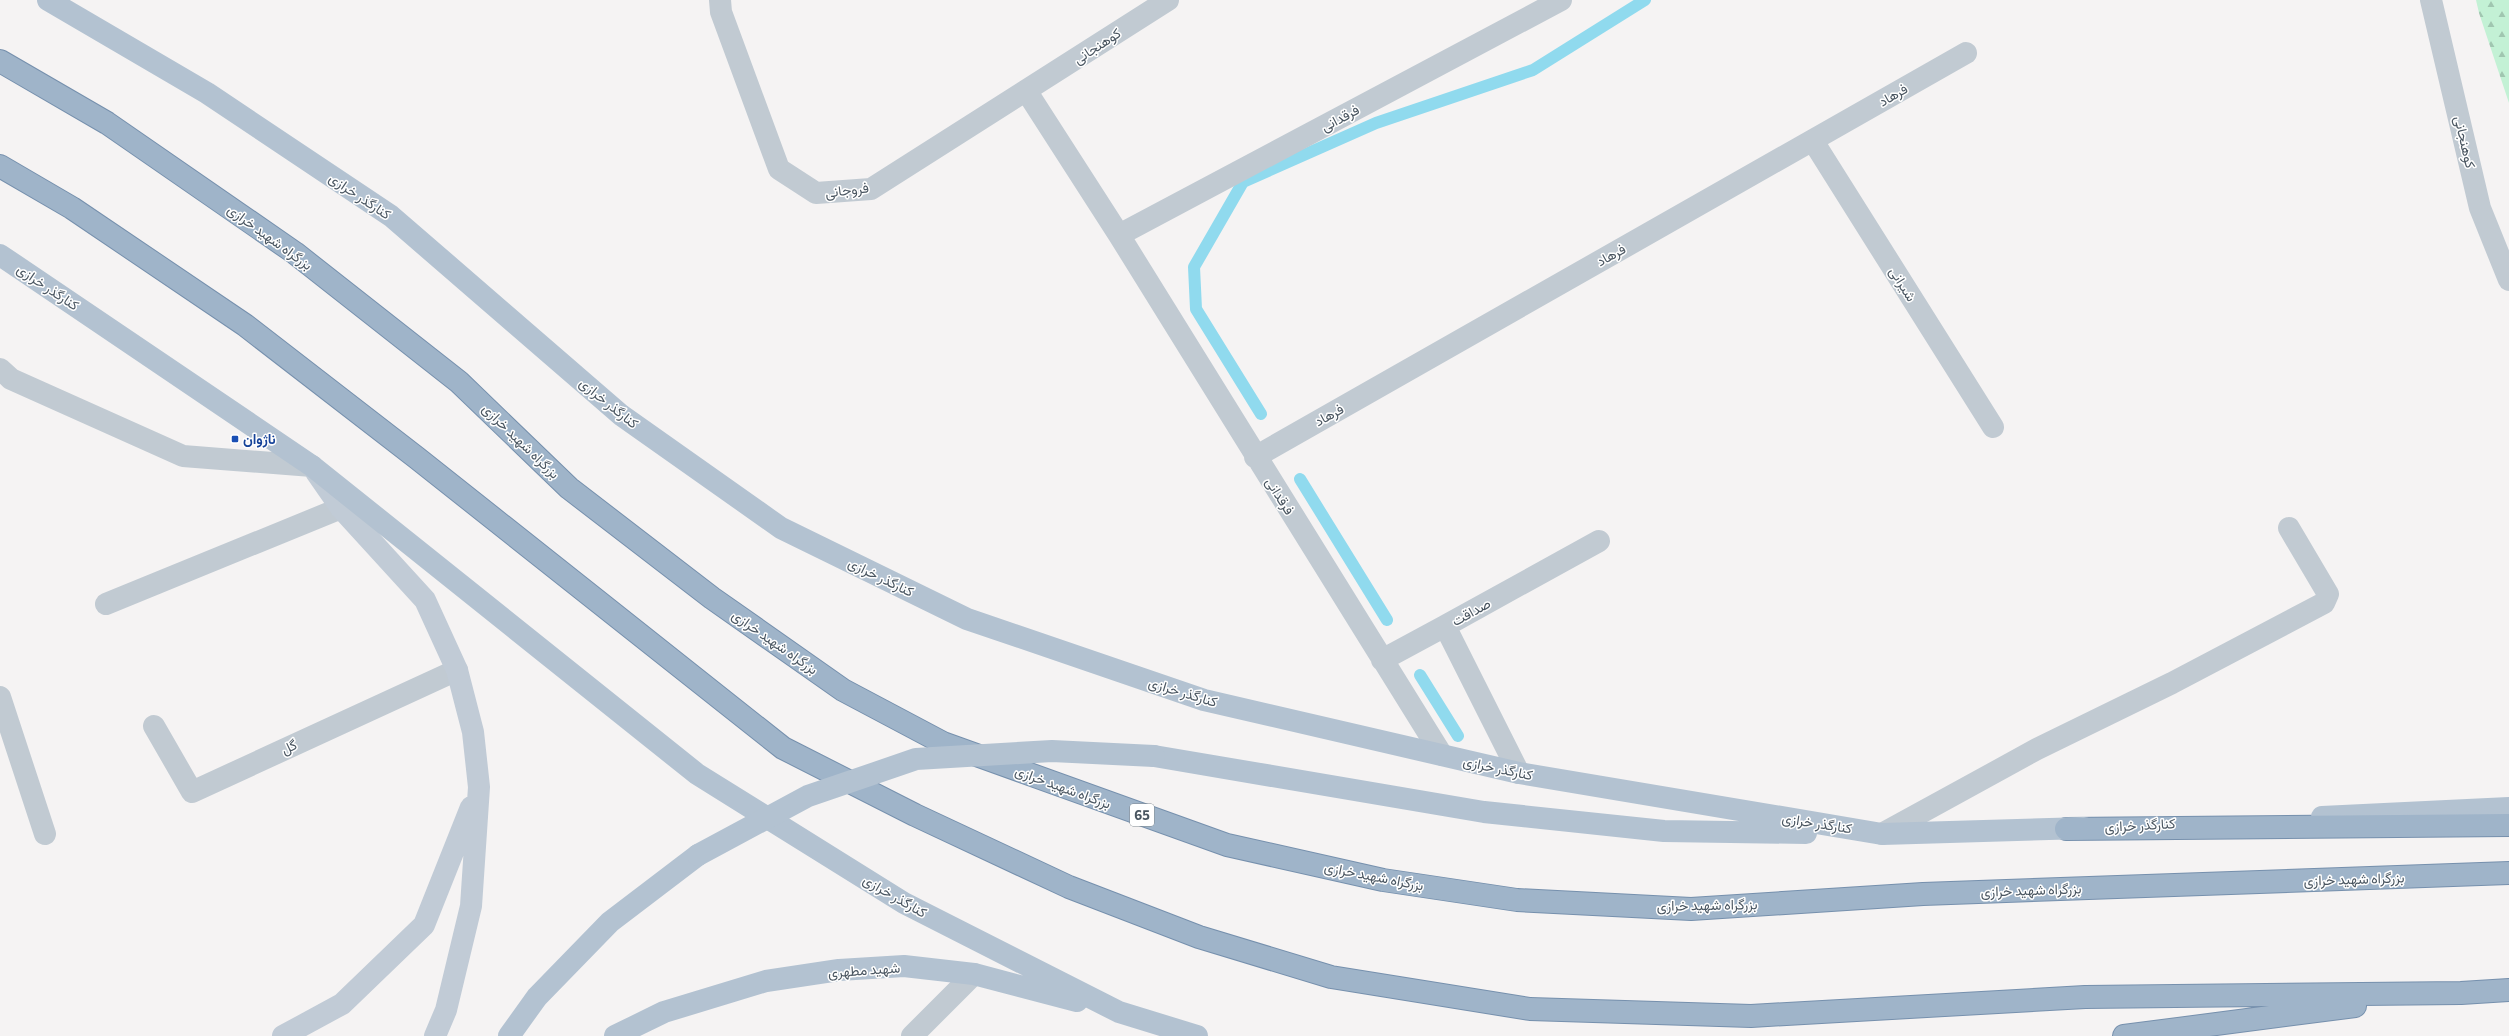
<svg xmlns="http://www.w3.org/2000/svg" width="2509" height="1036" font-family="Commissioner,Vazirmatn,sans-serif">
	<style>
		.forest { fill: url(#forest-firs) }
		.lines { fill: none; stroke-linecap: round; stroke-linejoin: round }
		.stream { stroke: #90daee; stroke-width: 12 }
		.trunk-casing { stroke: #7690ad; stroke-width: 24 }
		.minor { stroke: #c1cad2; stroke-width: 22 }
		.secondary { stroke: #c1cbd6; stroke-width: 22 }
		.primary { stroke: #b3c2d1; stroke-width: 22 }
		.trunk { stroke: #9fb4c9; stroke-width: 22 }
		.primary-bridge { stroke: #b3c2d1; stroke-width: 22 }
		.transit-dot { fill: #1a4fb4; stroke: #fff; stroke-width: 1.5 }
		.labels { text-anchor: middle; stroke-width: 3; stroke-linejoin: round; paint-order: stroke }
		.shield { fill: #fff; stroke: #808990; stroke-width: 1 }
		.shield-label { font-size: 13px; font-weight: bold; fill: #4a5661 }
		.street-label { font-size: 14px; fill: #4a5661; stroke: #fff }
		.transit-label { font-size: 14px; font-weight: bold; fill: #164399; stroke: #fff; text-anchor: start }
	</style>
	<defs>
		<pattern id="forest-firs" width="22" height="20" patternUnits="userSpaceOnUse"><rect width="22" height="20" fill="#c3f1d5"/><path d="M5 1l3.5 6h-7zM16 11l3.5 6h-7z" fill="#a0c6b0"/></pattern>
	</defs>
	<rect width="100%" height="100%" fill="#f5f3f3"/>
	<path class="forest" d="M 2476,0 L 2509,0 L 2509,103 L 2479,13 Z"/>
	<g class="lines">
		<path class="stream" d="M 1261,414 L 1196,309 L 1194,267 L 1243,182 L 1376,123 L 1533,70 L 1645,0
			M 1300,479 L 1387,620
			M 1420,675 L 1458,736"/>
		<g class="trunk-casing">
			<path id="trunk" d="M 0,61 L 107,123 L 295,253 L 459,382 L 569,488 L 712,598 L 843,690 L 943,743 L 1227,845 L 1383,880 L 1517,900 L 1691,909 L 1923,894 L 2509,873
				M 0,166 L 72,208 L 245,325 L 417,458 L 783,748 L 915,815 L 1069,887 L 1199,937 L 1331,977 L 1530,1009 L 1751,1016 L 2085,997 L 2461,993 L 2509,990
				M 2066,829 L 2509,825
				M 2124,1036 L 2355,1006"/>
		</g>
		<path class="minor" d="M 720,0 L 721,12 L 779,169 L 816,193 L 871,189 L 1168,0
			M 2431,0 L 2480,208 L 2509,280
			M 1027,92 L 1119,235 L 1442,755
			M 1813,141 L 1993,427
			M 1119,235 L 1561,0
			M 0,369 L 11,379 L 183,456 L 312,466
			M 1255,457 L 1966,53
			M 106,604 L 341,508
			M 1382,660 L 1445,626
			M 0,697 L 45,834
			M 154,726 L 192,792 L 457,670
			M 1519,773 L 1445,626 L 1599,541
			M 1882,834 L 2037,749 L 2172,683 L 2324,603 L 2328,594 L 2289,528
			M 912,1036 L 974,974"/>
		<path class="secondary" d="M 316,472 L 341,508 L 425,600 L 457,670 L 473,732 L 479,787 L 471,906 L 446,1010 L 435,1036
			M 283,1036 L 342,1004 L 424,925 L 471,807"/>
		<path class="primary" d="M 48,0 L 207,93 L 391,216 L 621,415 L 781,528 L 967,619 L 1204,700 L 1519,773 L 1882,834 L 2084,828
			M 0,255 L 312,466 L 697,774 L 904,903 L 1119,1012 L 1197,1036
			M 1154,756 L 1484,812 L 1664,831 L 1806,833
			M 2322,817 L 2509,808
			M 509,1036 L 537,997 L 610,922 L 698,855
			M 615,1036 L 664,1012 L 766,981 L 839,970 L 904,966 L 974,974 L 1077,1001"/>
		<use href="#trunk" class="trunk"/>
		<path class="primary-bridge" d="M 698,855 L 808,796 L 916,759 L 1052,751 L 1154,756"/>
	</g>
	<rect class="transit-dot" x="231" y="435" width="8" height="8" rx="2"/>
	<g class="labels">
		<rect class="shield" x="1130" y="804" width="24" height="22" rx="3"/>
		<g class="shield-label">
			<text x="1142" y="820">65</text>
		</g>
		<g class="street-label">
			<text transform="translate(1097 46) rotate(-33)" y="5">کوهنجانی</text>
			<text transform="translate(1893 95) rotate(-30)" y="5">فرهاد</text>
			<text transform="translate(1340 118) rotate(-28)" y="5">فرقدانی</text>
			<text transform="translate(2465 142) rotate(77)" y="5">کوهنجانی</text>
			<text transform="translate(847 190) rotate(-7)" y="5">فروجانی</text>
			<text transform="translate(360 196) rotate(34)" y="5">کنارگذر خرازی</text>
			<text transform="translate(270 237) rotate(36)" y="5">بزرگراه شهید خرازی</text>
			<text transform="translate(1611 255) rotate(-29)" y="5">فرهاد</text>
			<text transform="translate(1903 284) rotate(58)" y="5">شیرانی</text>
			<text transform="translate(48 287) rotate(34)" y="5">کنارگذر خرازی</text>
			<text transform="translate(609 403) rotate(39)" y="5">کنارگذر خرازی</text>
			<text transform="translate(1329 415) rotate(-29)" y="5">فرهاد</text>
			<text transform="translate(521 441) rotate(44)" y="5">بزرگراه شهید خرازی</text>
			<text transform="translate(1280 496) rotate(58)" y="5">فرقدانی</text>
			<text transform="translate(881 577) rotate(26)" y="5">کنارگذر خرازی</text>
			<text transform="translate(1471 612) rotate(-29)" y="5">صداقت</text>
			<text transform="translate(775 642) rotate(35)" y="5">بزرگراه شهید خرازی</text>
			<text transform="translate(1183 692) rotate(17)" y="5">کنارگذر خرازی</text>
			<text transform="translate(289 747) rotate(-25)" y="5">گل</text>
			<text transform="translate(1498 768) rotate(12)" y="5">کنارگذر خرازی</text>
			<text transform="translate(1063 787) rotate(20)" y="5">بزرگراه شهید خرازی</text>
			<text transform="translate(1817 823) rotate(9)" y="5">کنارگذر خرازی</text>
			<text transform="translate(2140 825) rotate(-3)" y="5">کنارگذر خرازی</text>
			<text transform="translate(1374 876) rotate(11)" y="5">بزرگراه شهید خرازی</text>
			<text transform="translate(2354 879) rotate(-2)" y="5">بزرگراه شهید خرازی</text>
			<text transform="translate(2031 890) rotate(-2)" y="5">بزرگراه شهید خرازی</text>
			<text transform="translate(895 896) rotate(30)" y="5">کنارگذر خرازی</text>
			<text transform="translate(1707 905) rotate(-1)" y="5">بزرگراه شهید خرازی</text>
			<text transform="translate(864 970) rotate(-4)" y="5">شهید مطهری</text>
		</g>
		<g class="transit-label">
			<text x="243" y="444">ناژوان</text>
		</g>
	</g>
</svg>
